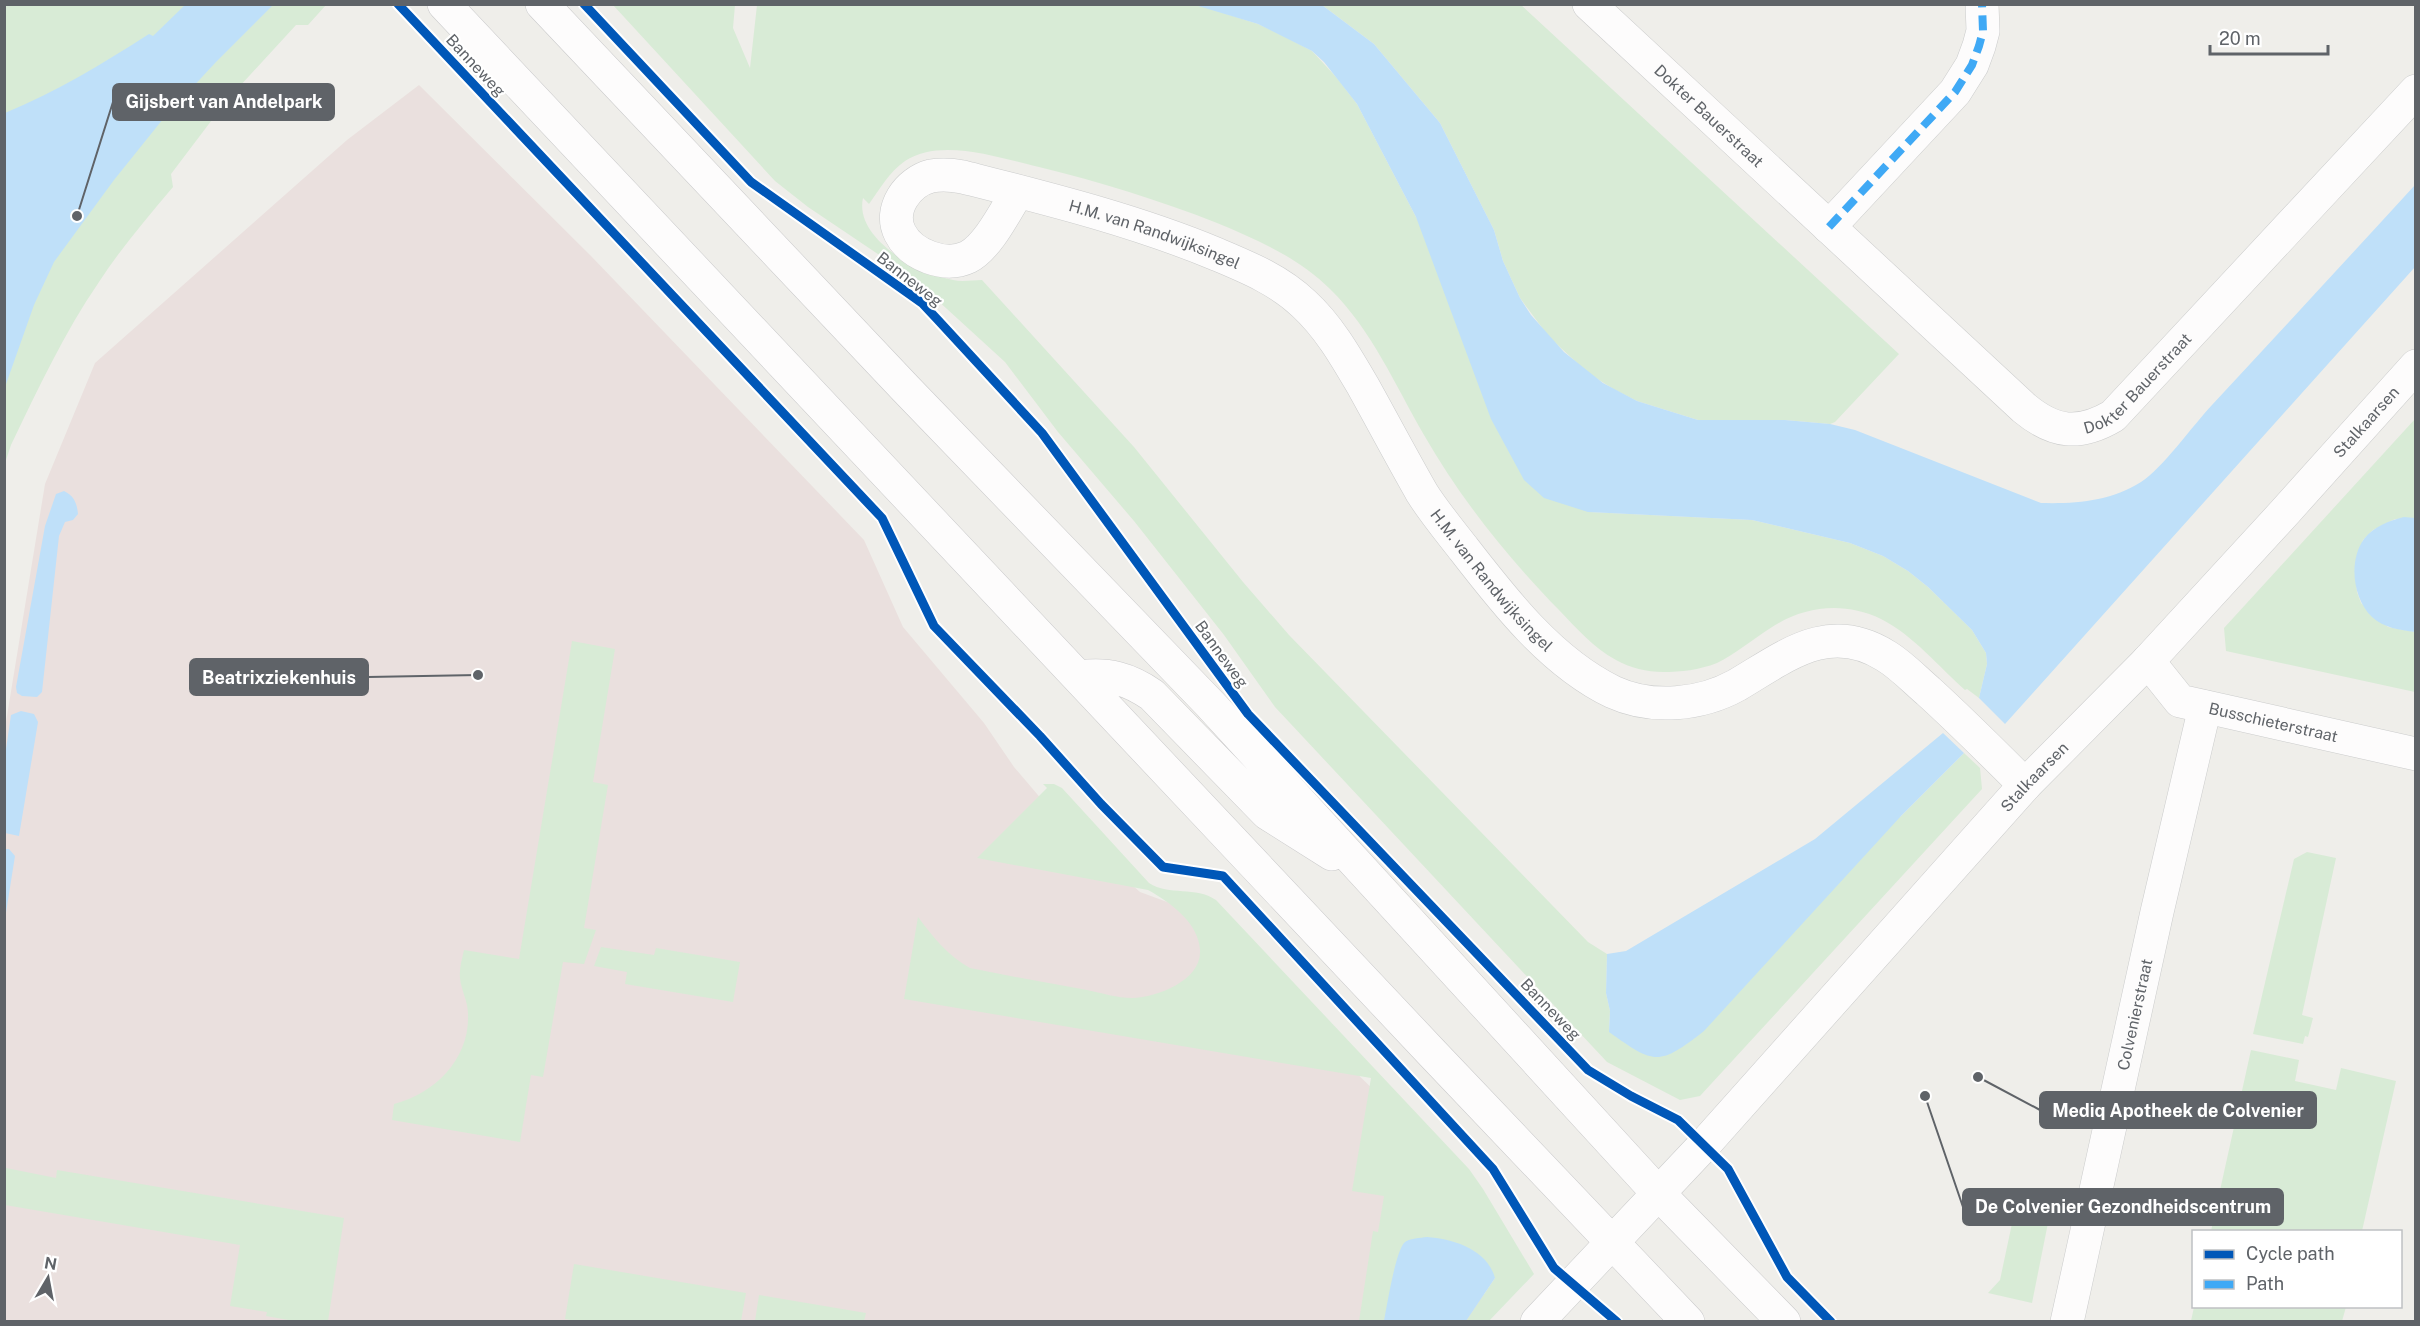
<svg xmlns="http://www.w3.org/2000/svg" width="2420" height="1326" font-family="'Public Sans',sans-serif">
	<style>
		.medical { fill: #eae0de }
		.green { fill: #d8ebd6 }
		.water { fill: #bfe0f9 }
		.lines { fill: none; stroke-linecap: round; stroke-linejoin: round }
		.minor-casing { stroke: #cbcccc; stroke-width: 34 }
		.secondary-casing { stroke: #cacacb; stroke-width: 34 }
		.minor { stroke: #fdfcfc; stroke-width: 33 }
		.secondary { stroke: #fdfcfc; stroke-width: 33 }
		.quiet { stroke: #3fa9f5; stroke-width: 8; stroke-dasharray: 15 8; stroke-linecap: butt }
		.cycleway-casing { stroke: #fff; stroke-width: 13 }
		.cycleway { stroke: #0057b8; stroke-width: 9 }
		.labels { text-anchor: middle; stroke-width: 4.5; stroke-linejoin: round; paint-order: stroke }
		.street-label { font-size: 16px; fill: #5f6368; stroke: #fff }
		.leader { fill: none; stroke: #5f6368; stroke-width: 2 }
		.callout-dot { fill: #5f6368; stroke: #fff; stroke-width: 2 }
		.callout { fill: #5f6368; stroke: #5f6368; stroke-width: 2 }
		.callout-label { font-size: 18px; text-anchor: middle; font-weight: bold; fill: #fff }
	</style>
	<rect width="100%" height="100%" fill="#efeeea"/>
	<path class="medical" d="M 419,85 L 591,256 L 864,540 L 903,627 L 984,723 L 1014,767 L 1060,821 L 1140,892 L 1189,910 L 1461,1175 L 1489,1322 L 5,1322 L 5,728 L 45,484 L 95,363 L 347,140 Z"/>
	<path class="green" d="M 1195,4 L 1258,24 L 1282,35 L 1312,51 L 1337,78 L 1357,104 L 1416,217 L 1589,512 L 1752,520 L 1850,543 L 1883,556 L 1908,571 L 1928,587 L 1972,630 L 1986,653 L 1987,664 L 1979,698 L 1967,689 L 1965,690 C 1939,667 1913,635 1881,619 C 1843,601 1803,606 1769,629 C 1752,640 1735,654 1717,663 C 1699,670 1681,672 1663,672 C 1647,672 1630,668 1616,660 C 1594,648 1576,628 1559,610 C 1508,558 1460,498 1424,435 C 1395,385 1372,330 1330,289 C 1299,258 1258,240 1217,223 C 1159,200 1100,182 1039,167 C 1000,158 941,137 905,161 C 889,172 880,189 869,204 L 863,198 C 854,239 920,274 953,280 C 962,282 973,280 982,280 L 1134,447 L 1243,582 L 1289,635 L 1588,942 L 1607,954 L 1606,993 L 1610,1011 L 1609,1031 L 1901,816 L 1964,753 L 1980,768 L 1982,789 L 1700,1096 L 1680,1100 L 1607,1062 L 1275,707 L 1224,635 L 1134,521 L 1058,432 L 1005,362 L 912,277 L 808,207 L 775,181 L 613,5 L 735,5 L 733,28 L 750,68 L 757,5 Z
		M 4,5 L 326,5 L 308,25 L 296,25 L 227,100 L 171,174 L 173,187 C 147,218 121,248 99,282 C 64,333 38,389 11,445 L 5,463 Z
		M 1322,5 L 1521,5 L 1899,354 L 1835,422 L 1830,424 L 1785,420 L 1698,420 L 1637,401 L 1615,390 L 1588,373 L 1549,337 L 1520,298 L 1503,261 L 1494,230 L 1440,123 L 1374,44 Z
		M 2415,419 L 2415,518 L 2395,519 L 2373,530 L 2363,540 L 2355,566 L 2357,592 L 2361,603 L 2388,627 L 2415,632 L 2415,692 L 2226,651 L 2224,628 Z
		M 572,641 L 615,649 L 593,782 L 608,785 L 584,928 L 596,930 L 584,964 L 563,962 L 543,1077 L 531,1075 L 520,1142 L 392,1120 L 394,1104 C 436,1093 470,1058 468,1014 C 468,1001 461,990 460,978 C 459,969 462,959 464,950 L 519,959 Z
		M 1043,784 L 1054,784 L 1062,788 L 1149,883 C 1169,896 1196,886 1216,900 L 1469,1169 L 1483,1189 L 1534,1274 L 1489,1321 L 1466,1321 L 1495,1278 L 1400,1255 L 1384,1321 L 1359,1321 L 1373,1231 L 1378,1232 L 1384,1196 L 1352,1191 L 1371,1078 L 904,999 L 918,917 C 934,938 947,955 970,968 C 1009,976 1048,983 1087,990 C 1101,993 1118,998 1132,998 C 1158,997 1202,980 1200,950 C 1199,923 1170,902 1148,890 L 977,858 L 1047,788 Z
		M 2307,852 L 2336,858 L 2302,1015 L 2313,1018 L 2308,1037 L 2305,1036 L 2303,1044 L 2253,1034 L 2294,859 Z
		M 601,947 L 654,955 L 656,948 L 740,962 L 733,1002 L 625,984 L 627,972 L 594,966 Z
		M 2251,1050 L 2299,1060 L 2295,1081 L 2336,1090 L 2341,1068 L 2396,1081 L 2362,1231 L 2211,1231 Z
		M 6,1168 L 56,1178 L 57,1170 L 344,1218 L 328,1321 L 294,1321 L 266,1316 L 267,1312 L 230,1306 L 240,1245 L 5,1205 Z
		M 2017,1200 L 2051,1208 L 2032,1303 L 1988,1293 L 2000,1280 Z
		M 574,1264 L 746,1293 L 741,1321 L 581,1322 L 565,1319 Z
		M 759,1295 L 866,1313 L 864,1321 L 755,1321 Z
		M 2194,1307 L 2194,1306 L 2346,1307 L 2342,1321 L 2191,1321 Z"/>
	<path class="water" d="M 185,5 L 273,5 L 216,62 L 163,119 L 114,180 L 54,262 L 34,305 L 5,387 L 5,113 C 56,92 102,64 149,34 L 153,36 Z
		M 1195,5 L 1322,5 L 1374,44 L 1440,123 L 1494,230 L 1503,261 L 1520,298 L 1531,315 L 1564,352 L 1603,383 L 1637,401 L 1698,420 L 1785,420 L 1830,424 L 1855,430 L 2041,503 C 2076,504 2111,501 2141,482 C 2162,469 2193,425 2212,405 C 2280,332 2348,258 2415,185 L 2415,267 L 2005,724 L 1979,698 L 1987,664 L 1986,653 L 1972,630 L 1928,587 L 1908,571 L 1883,556 L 1850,543 L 1752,520 L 1588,512 L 1544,498 L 1524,480 L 1491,419 L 1416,217 L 1357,104 L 1324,62 L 1312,51 L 1258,24 Z
		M 64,491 C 74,496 77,503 78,514 L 73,520 L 65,522 L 59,536 L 42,692 L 37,697 L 22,696 L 17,693 L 16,687 L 45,526 L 56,494 Z
		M 2404,517 L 2415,518 L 2415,632 C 2400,630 2384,628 2372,617 C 2353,599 2348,561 2364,539 C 2374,526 2389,521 2404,517 Z
		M 21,711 L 34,714 L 38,722 L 19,836 L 5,833 L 5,756 L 11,715 Z
		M 1943,733 L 1964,753 L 1901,816 L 1704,1031 C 1659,1066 1655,1065 1609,1032 L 1610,1011 L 1606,993 L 1607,954 L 1626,951 L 1815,839 Z
		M 5,849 L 9,849 L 15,856 L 5,919 Z
		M 1427,1237 C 1453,1239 1487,1249 1495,1278 L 1466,1321 L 1384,1321 C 1387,1306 1395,1254 1404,1243 C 1409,1238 1421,1238 1427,1237 Z"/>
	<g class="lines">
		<g class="minor-casing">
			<g id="minor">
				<path id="s1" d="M 1589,4 L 2024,408 C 2054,433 2079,436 2113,416 L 2416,91"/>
				<path id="s2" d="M 1018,191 C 1006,210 988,247 968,257 C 945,268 911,255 900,233 C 888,209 908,182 931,176 C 942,174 953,175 963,177 C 1049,199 1134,220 1216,254 C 1247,267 1279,280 1304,304 C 1329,327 1346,357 1363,386 C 1383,422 1402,458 1422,493 C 1434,512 1449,530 1463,548 C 1504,601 1551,662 1613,692 C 1652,710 1701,705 1737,685 C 1786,656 1829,620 1886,656 C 1901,665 1914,679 1928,691 C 1961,721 1993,753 2025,785"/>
				<path d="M 1829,227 L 1955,92 L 1972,65 L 1979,46 L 1983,31 L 1982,4"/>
				<path id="s3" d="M 2148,661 L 2180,701 L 2416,754"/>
				<path id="s4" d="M 1537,1322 L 1704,1145 L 2025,785 L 2148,661 L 2284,513 L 2416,366"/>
				<path id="s5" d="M 2067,1322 L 2157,912 L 2205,707"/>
			</g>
		</g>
		<g class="secondary-casing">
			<path id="secondary" d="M 444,4 L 1433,1054 L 1688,1322
				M 542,4 L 906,389 L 1210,704 L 1658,1193 L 1784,1322
				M 1080,677 C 1108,673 1129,679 1152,695 L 1267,813 L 1332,854"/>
		</g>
		<use href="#minor" class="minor"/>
		<use href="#secondary" class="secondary"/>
		<path class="quiet" d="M 1829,227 L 1955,92 L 1972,65 L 1979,46 L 1983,31 L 1982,4"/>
		<g class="cycleway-casing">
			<path id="cycleway" d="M 398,4 L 882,518 L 934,626 L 1040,736 L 1101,804 L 1163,867 L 1223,876 L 1493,1169 L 1554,1268 L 1617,1322
				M 584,4 L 751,182 L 922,303 L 937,319 L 1042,433 L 1248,714 L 1588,1070 L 1631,1096 L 1678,1120 L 1728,1169 L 1787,1277 L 1831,1322"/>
		</g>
		<use href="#cycleway" class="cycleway"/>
	</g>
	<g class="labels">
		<g class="street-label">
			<text transform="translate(476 65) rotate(47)" y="6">Banneweg</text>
			<text dy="6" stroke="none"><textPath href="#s1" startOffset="164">Dokter Bauerstraat</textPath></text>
			<text dy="6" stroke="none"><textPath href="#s2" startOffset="468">H.M. van Randwijksingel</textPath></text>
			<text transform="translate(910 279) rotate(38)" y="6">Banneweg</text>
			<text dy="6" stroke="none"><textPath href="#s1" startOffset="730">Dokter Bauerstraat</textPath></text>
			<text dy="6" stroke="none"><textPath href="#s4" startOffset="1224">Stalkaarsen</textPath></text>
			<text dy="6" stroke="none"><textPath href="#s2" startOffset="970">H.M. van Randwijksingel</textPath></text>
			<text transform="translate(1222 654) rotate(54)" y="6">Banneweg</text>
			<text dy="6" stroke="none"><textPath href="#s3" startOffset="147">Busschieterstraat</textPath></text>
			<text dy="6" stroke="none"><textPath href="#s4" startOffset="738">Stalkaarsen</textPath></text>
			<text transform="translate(1551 1009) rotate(46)" y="6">Banneweg</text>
			<text dy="6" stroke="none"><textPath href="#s5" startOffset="315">Colvenierstraat</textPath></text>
		</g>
	</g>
	<path class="leader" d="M77 216L113 102M478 675L368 677M1978 1077L2040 1110M1925 1096L1963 1207"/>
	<g class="callout-dot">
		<circle cx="77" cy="216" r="6"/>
		<circle cx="478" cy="675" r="6"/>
		<circle cx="1978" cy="1077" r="6"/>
		<circle cx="1925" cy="1096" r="6"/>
	</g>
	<g class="callout">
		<rect x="113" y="84" width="221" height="36" rx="6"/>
		<rect x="190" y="659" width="178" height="36" rx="6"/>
		<rect x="2040" y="1092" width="276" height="36" rx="6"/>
		<rect x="1963" y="1189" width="320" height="36" rx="6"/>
	</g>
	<g class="callout-label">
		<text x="224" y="108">Gijsbert van Andelpark</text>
		<text x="279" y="684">Beatrixziekenhuis</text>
		<text x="2178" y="1117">Mediq Apotheek de Colvenier</text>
		<text x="2123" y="1213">De Colvenier Gezondheidscentrum</text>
	</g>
	<rect width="2420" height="1326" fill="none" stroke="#5f6368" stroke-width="12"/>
	<rect x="2192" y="1230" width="210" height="78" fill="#ffffff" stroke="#bfc1c3" stroke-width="1.5"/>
	<rect x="2204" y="1250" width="30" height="9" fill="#0057b8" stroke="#bfc1c3" stroke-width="1.5"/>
	<text x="2246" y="1260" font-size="18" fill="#5f6368">Cycle path</text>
	<rect x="2204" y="1280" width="30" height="9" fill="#3fa9f5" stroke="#bfc1c3" stroke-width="1.5"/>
	<text x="2246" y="1290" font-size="18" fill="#5f6368">Path</text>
	<g transform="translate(48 1278) rotate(10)" stroke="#ffffff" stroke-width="4.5" paint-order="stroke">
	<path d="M0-4.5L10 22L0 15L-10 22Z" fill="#5f6368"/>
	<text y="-9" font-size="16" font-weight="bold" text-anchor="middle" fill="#5f6368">N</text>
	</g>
	<path d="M2210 45v9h118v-9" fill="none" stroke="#5f6368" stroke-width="3"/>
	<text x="2219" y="45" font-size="18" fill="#5f6368" stroke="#ffffff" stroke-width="4.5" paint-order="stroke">20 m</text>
</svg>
